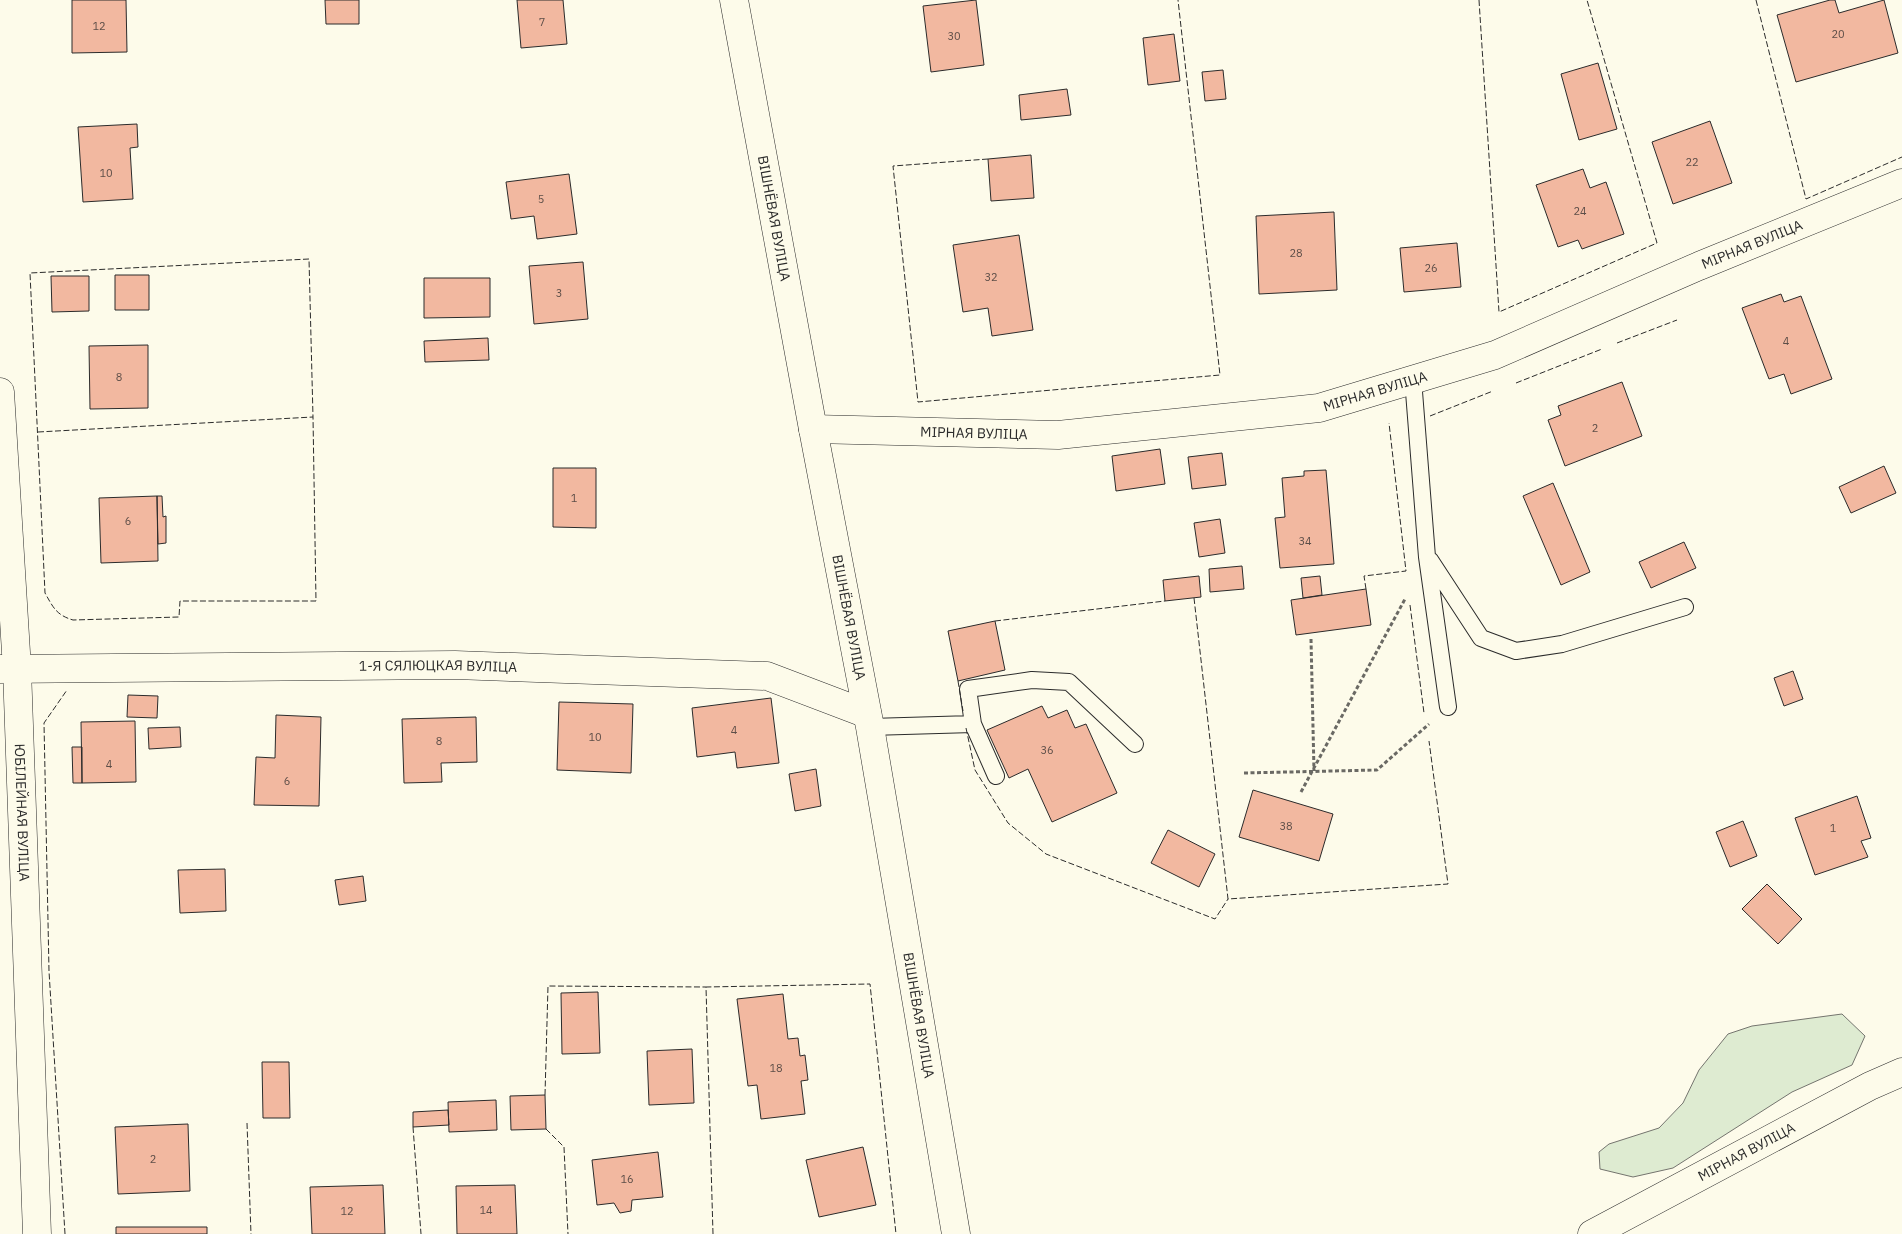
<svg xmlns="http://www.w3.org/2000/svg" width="1902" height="1234" font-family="'IBM Plex Sans',sans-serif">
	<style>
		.green { fill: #deebd1; stroke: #74746e }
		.building { fill: #f2b8a0; stroke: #2b2b2b }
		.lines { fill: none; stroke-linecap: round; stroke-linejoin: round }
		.service-casing { stroke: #2b2b2b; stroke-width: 18 }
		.minor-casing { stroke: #2b2b2b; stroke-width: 29 }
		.path { stroke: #6a6964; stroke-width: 3; stroke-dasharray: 4 2.5; stroke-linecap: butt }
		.service { stroke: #fdfbea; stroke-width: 16 }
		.minor { stroke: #fdfbea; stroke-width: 28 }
		.fence { stroke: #2b2b2b; stroke-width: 1; stroke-dasharray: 6 2.5; stroke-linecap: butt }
		.labels { text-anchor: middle; stroke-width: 4; stroke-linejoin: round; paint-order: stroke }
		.number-label { font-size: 11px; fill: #5d4e48 }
		.street-label { font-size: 14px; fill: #2b2b2b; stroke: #fdfbea }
	</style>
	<rect width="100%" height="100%" fill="#fdfbea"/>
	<path class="green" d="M 1842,1014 L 1865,1036 L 1852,1065 L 1792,1092 L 1673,1168 L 1633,1177 L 1600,1169 L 1599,1152 L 1609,1144 L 1659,1128 L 1683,1103 L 1699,1070 L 1728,1034 L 1752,1026 Z"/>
	<path class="building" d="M 72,0 L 126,0 L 127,52 L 72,53 Z
		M 325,0 L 359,0 L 359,24 L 326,24 Z
		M 517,0 L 563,0 L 567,44 L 521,48 Z
		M 976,0 L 984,65 L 931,72 L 923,6 Z
		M 1830,0 L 1835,0 L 1839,13 L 1884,0 L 1898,53 L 1796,82 L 1777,15 Z
		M 1174,34 L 1180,81 L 1148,85 L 1143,38 Z
		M 1598,63 L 1617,129 L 1579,140 L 1561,74 Z
		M 1223,70 L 1226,99 L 1205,101 L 1202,72 Z
		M 1067,89 L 1071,115 L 1021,120 L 1019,95 Z
		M 1710,121 L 1732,183 L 1673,204 L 1652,142 Z
		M 137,124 L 138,147 L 130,148 L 133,199 L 83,202 L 78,127 Z
		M 1031,155 L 1034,198 L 991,201 L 988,159 Z
		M 1583,169 L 1590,188 L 1606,182 L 1624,234 L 1582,249 L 1578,240 L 1558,247 L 1536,185 Z
		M 569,174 L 577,234 L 537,239 L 534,216 L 511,219 L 506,182 Z
		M 1334,212 L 1337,290 L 1259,294 L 1256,216 Z
		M 1019,235 L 1033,330 L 992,336 L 988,308 L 963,312 L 953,245 Z
		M 1457,243 L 1461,287 L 1404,292 L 1400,248 Z
		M 583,262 L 588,319 L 534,324 L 529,266 Z
		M 115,275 L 149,275 L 149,310 L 115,310 Z
		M 51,276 L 89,276 L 89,311 L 52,312 Z
		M 424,278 L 490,278 L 490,317 L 424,318 Z
		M 1781,294 L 1784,302 L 1801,296 L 1832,379 L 1791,394 L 1784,374 L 1769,379 L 1742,308 Z
		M 488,338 L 489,360 L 425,362 L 424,341 Z
		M 148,345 L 148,408 L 90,409 L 89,346 Z
		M 1622,382 L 1642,436 L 1565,466 L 1548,420 L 1561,415 L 1558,406 Z
		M 1160,449 L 1165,484 L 1116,491 L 1112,456 Z
		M 1222,453 L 1226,485 L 1192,489 L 1188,457 Z
		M 1884,466 L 1896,493 L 1851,513 L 1839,487 Z
		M 553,468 L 596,468 L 596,528 L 553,527 Z
		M 1326,470 L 1334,564 L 1280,568 L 1275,518 L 1285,517 L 1282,478 L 1304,476 L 1304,471 Z
		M 1553,483 L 1590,572 L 1561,585 L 1523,496 Z
		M 157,496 L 162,496 L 163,517 L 166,516 L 166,543 L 158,544 Z
		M 157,496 L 158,561 L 101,563 L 99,498 Z
		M 1220,519 L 1225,553 L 1199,557 L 1194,523 Z
		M 1684,542 L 1696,568 L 1651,588 L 1639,562 Z
		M 1242,566 L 1244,589 L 1210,592 L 1209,569 Z
		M 1199,576 L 1201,597 L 1165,601 L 1163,580 Z
		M 1320,576 L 1322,595 L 1303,598 L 1301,578 Z
		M 1366,589 L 1371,625 L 1296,635 L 1291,600 Z
		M 995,621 L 1005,670 L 958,681 L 948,631 Z
		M 1793,671 L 1803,699 L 1784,706 L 1774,678 Z
		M 128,695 L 158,696 L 157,718 L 127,717 Z
		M 771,698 L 779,763 L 737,768 L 735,752 L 697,757 L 692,708 Z
		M 559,702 L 633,704 L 631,773 L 557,770 Z
		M 1042,706 L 1048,718 L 1067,710 L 1075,728 L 1086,724 L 1117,793 L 1052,822 L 1028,769 L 1009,778 L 987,730 Z
		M 276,715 L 321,717 L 319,806 L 254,805 L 256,757 L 275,758 Z
		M 476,717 L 477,762 L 441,763 L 442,782 L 404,783 L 402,719 Z
		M 135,721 L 136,782 L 82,783 L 81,722 Z
		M 180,727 L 181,747 L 149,749 L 148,728 Z
		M 72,747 L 82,747 L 82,783 L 73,783 Z
		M 816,769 L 821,806 L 795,811 L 789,774 Z
		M 1253,790 L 1333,814 L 1319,861 L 1239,837 Z
		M 1857,796 L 1871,838 L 1861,841 L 1868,857 L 1815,875 L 1795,818 Z
		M 1743,821 L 1757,856 L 1730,867 L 1716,832 Z
		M 1168,830 L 1215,854 L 1199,887 L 1151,863 Z
		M 225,869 L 226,911 L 180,913 L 178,870 Z
		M 363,876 L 366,901 L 339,905 L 335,880 Z
		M 1767,884 L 1802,919 L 1778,944 L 1742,909 Z
		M 598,992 L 600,1053 L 562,1054 L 561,993 Z
		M 783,994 L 788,1039 L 798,1038 L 800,1056 L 805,1055 L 808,1080 L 801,1081 L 805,1114 L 761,1119 L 757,1085 L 748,1086 L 737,999 Z
		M 692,1049 L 694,1103 L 649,1105 L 647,1051 Z
		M 262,1062 L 289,1062 L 290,1118 L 263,1118 Z
		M 545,1095 L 546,1129 L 511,1130 L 510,1096 Z
		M 496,1100 L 497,1130 L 449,1132 L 448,1102 Z
		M 448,1110 L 449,1125 L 413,1127 L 413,1112 Z
		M 188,1124 L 190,1191 L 118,1194 L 115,1127 Z
		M 863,1147 L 876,1205 L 819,1217 L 806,1160 Z
		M 658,1152 L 663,1197 L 632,1200 L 631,1211 L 620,1213 L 614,1203 L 597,1205 L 592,1160 Z
		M 383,1185 L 385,1234 L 312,1234 L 310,1187 Z
		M 515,1185 L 517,1234 L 457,1234 L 456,1186 Z
		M 116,1227 L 207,1227 L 207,1234 L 116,1234 Z"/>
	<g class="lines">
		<g class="service-casing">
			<path id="service" d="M 1413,379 L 1427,557 L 1448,707
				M 1430,560 L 1481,638 L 1516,651 L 1562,644 L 1685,607
				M 973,724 L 968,689 L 1032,680 L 1069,682 L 1135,744
				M 870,727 L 973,724 L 996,776"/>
		</g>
		<g class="minor-casing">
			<g id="minor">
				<path id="s1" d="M 734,0 L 813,429 L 870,727 L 956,1234"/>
				<path id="s2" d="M 0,392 L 17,669 L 37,1234"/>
				<path id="s3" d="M 813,429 L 1058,435 L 1319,408 L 1495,355 L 1699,266 L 1902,183"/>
				<path id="s4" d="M 0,669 L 455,665 L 767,676 L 867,714"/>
				<path id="s5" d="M 1592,1234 L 1870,1086 L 1902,1072"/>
			</g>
		</g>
		<path class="path" d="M 1311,639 L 1314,771
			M 1244,773 L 1377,770 L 1429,724
			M 1301,792 L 1405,599"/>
		<use href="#service" class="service"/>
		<use href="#minor" class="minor"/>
		<path class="fence" d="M 1479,0 L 1499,312 L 1657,243 L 1587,0
			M 1756,0 L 1806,199 L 1902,157
			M 988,159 L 893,166 L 918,402 L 1220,375 L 1178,0
			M 1617,343 L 1677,320
			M 1516,383 L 1602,349
			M 1430,416 L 1493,391
			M 38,432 L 313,417 L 316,601 L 180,601 L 179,617 L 73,620 C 56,615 53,607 45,593 L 30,273 L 309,259 L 313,417
			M 1366,589 L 1364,576 L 1406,571 L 1389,423
			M 1194,598 L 1228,899 L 1448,884 L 1429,741
			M 1410,605 L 1424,713
			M 995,621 L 1165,601
			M 958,681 L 963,711
			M 966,728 L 975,770 L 1008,823 L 1046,854 L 1215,919 L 1228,899
			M 545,1095 L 548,986 L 706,987
			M 247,1123 L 251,1234
			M 413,1127 L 421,1234
			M 546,1129 L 564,1147 L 568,1234
			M 65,1234 L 49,971 L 44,723 L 67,690
			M 713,1234 L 706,987 L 870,984 L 896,1234"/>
	</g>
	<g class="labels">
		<g class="number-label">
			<text x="542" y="26">7</text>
			<text x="99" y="30">12</text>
			<text x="1838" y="38">20</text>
			<text x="954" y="40">30</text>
			<text x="1692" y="166">22</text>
			<text x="106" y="177">10</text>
			<text x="541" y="203">5</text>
			<text x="1580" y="215">24</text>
			<text x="1296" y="257">28</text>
			<text x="1431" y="272">26</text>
			<text x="991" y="281">32</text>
			<text x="559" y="297">3</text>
			<text x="1786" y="345">4</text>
			<text x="119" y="381">8</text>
			<text x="1595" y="432">2</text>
			<text x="574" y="502">1</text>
			<text x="128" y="525">6</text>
			<text x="1305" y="545">34</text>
			<text x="734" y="734">4</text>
			<text x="595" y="741">10</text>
			<text x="439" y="745">8</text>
			<text x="1047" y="754">36</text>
			<text x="109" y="768">4</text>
			<text x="287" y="785">6</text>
			<text x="1286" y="830">38</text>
			<text x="1833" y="832">1</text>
			<text x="776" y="1072">18</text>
			<text x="153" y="1163">2</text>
			<text x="627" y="1183">16</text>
			<text x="486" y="1214">14</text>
			<text x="347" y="1215">12</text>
		</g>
		<g class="street-label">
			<text dy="5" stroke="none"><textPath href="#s1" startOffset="222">ВІШНЁВАЯ ВУЛІЦА</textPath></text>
			<text dy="5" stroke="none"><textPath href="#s3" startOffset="971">МІРНАЯ ВУЛІЦА</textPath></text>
			<text dy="5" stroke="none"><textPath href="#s3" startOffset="566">МІРНАЯ ВУЛІЦА</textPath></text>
			<text dy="5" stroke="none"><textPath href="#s3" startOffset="161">МІРНАЯ ВУЛІЦА</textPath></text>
			<text dy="5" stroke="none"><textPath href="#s1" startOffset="628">ВІШНЁВАЯ ВУЛІЦА</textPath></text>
			<text dy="5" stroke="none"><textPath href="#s4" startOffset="438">1-Я СЯЛЮЦКАЯ ВУЛІЦА</textPath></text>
			<text dy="5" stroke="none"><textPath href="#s2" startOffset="421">ЮБІЛЕЙНАЯ ВУЛІЦА</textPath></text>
			<text dy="5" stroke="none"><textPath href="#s1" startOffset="1032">ВІШНЁВАЯ ВУЛІЦА</textPath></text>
			<text dy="5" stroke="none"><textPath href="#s5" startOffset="175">МІРНАЯ ВУЛІЦА</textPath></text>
		</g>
	</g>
</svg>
